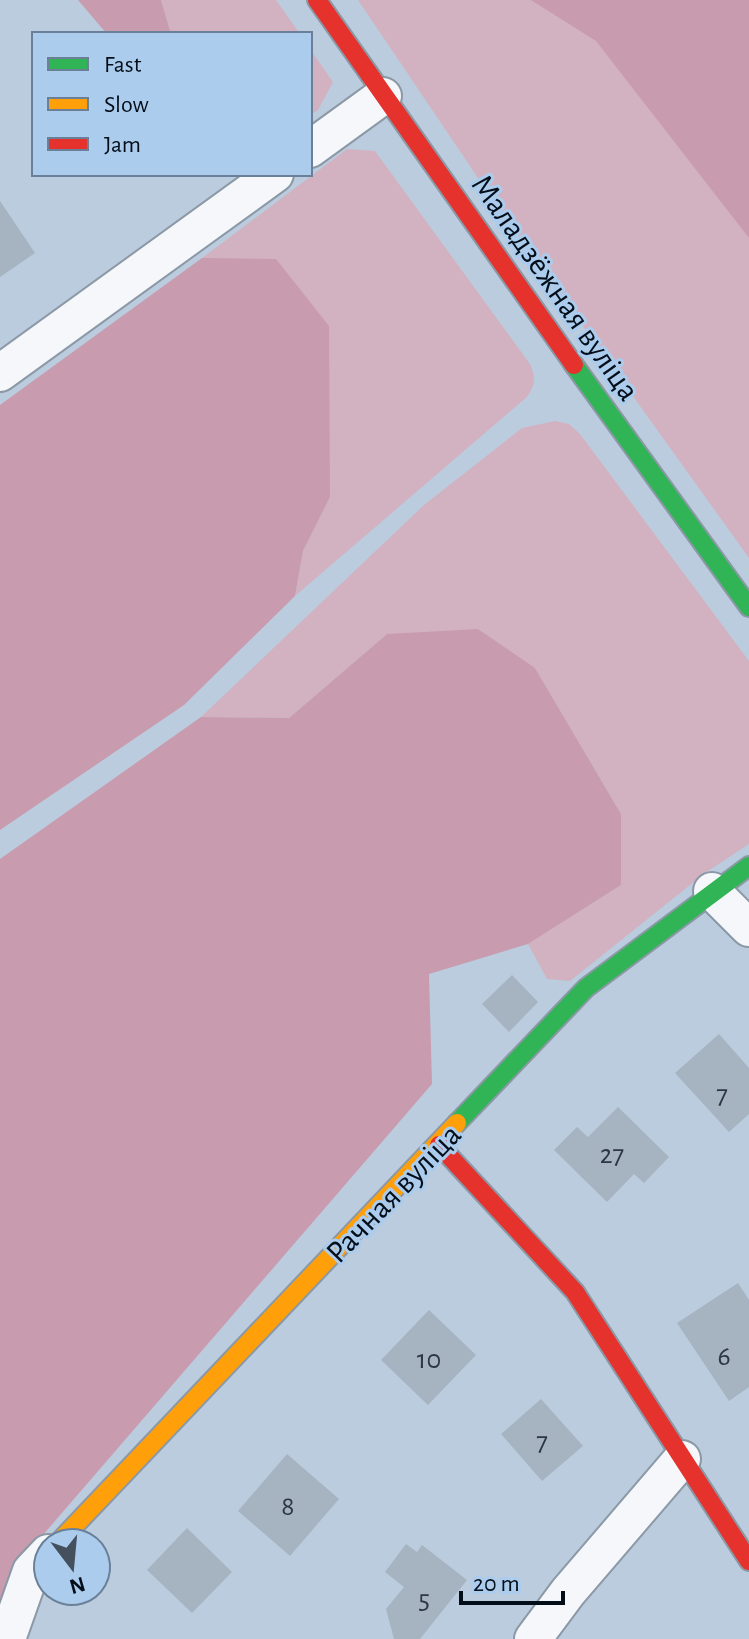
<svg xmlns="http://www.w3.org/2000/svg" width="749" height="1639" font-family="'Alegreya Sans',sans-serif">
	<style>
		.green { fill: #d2b2c0 }
		.forest { fill: #c99bae }
		.building { fill: #a6b3c1 }
		.lines { fill: none; stroke-linecap: round; stroke-linejoin: round }
		.street-casing { stroke: #8b98a6; stroke-width: 40 }
		.fast-casing { stroke: #8b98a6; stroke-width: 22 }
		.slow-casing { stroke: #8b98a6; stroke-width: 22 }
		.jam-casing { stroke: #8b98a6; stroke-width: 22 }
		.street { stroke: #f5f7fa; stroke-width: 36 }
		.fast { stroke: #30b455; stroke-width: 18 }
		.slow { stroke: #ff9f0a; stroke-width: 18 }
		.jam { stroke: #e5322d; stroke-width: 18 }
		.labels { text-anchor: middle; stroke-width: 6; stroke-linejoin: round; paint-order: stroke }
		.number-label { font-size: 28px; fill: #2c3743 }
		.street-label { font-size: 32px; fill: #040e19; stroke: #accced }
	</style>
	<rect width="100%" height="100%" fill="#bbccde"/>
	<path class="green" d="M 161,0 L 276,0 L 300,34 L 171,34 Z
		M 358,0 L 749,0 L 749,558 L 503,215 Z
		M 310,49 L 333,82 L 318,110 L 310,115 Z
		M 347,149 L 375,151 L 530,364 C 536,378 535,385 527,397 L 295,596 L 303,551 L 330,497 L 202,258 Z
		M 555,421 L 569,424 L 580,434 L 749,661 L 749,844 L 705,873 L 570,981 L 547,979 L 528,944 L 621,885 L 621,814 L 535,668 L 387,634 L 289,718 L 201,717 L 424,505 L 522,428 Z"/>
	<path class="forest" d="M 78,0 L 161,0 L 171,34 L 107,34 Z
		M 531,0 L 749,0 L 749,238 L 596,41 Z
		M 202,258 L 276,259 L 329,326 L 330,497 L 303,551 L 295,596 L 184,705 L 0,830 L 0,405 Z
		M 478,629 L 535,668 L 621,814 L 621,885 L 528,944 L 429,974 L 432,1084 L 11,1572 L 0,1612 L 0,859 L 201,717 L 289,718 L 387,634 Z"/>
	<path class="building" d="M 0,201 L 35,253 L 0,277 Z
		M 512,975 L 538,1002 L 509,1032 L 482,1004 Z
		M 719,1034 L 749,1068 L 749,1114 L 729,1132 L 675,1073 Z
		M 618,1107 L 669,1157 L 644,1183 L 634,1174 L 607,1202 L 554,1150 L 577,1127 L 588,1137 Z
		M 738,1283 L 749,1300 L 749,1387 L 729,1401 L 677,1323 Z
		M 429,1310 L 476,1355 L 428,1405 L 381,1360 Z
		M 541,1399 L 583,1446 L 542,1481 L 501,1434 Z
		M 287,1454 L 339,1499 L 290,1556 L 238,1511 Z
		M 187,1528 L 232,1572 L 192,1613 L 147,1570 Z
		M 406,1544 L 417,1552 L 422,1545 L 467,1580 L 420,1639 L 394,1639 L 386,1609 L 404,1587 L 385,1572 Z"/>
	<g class="lines">
		<g class="street-casing">
			<path id="street" d="M 310,149 L 383,96
				M 0,373 L 275,174
				M 712,891 L 749,928
				M 7,1639 L 31,1571 L 48,1553
				M 533,1639 L 568,1592 L 682,1459"/>
		</g>
		<g class="fast-casing">
			<path id="fast" d="M 574,365 L 749,607
				M 457,1123 L 586,988 L 749,866"/>
		</g>
		<g class="slow-casing">
			<path id="slow" d="M 58,1543 L 457,1123"/>
		</g>
		<g class="jam-casing">
			<path id="jam" d="M 317,0 L 574,365
				M 439,1145 L 575,1292 L 749,1561"/>
		</g>
		<use href="#street" class="street"/>
		<use href="#fast" class="fast"/>
		<use href="#slow" class="slow"/>
		<use href="#jam" class="jam"/>
	</g>
	<g class="labels">
		<g class="number-label">
			<text x="722" y="1103">7</text>
			<text x="612" y="1163">27</text>
			<text x="724" y="1365">6</text>
			<text x="429" y="1368">10</text>
			<text x="542" y="1450">7</text>
			<text x="288" y="1515">8</text>
			<text x="424" y="1608">5</text>
		</g>
		<g class="street-label">
			<text transform="translate(556 287) rotate(55)" y="11">Маладзёжная вуліца</text>
			<text transform="translate(393 1193) rotate(-46)" y="11">Рачная вуліца</text>
		</g>
	</g>
	<rect x="32" y="32" width="280" height="144" fill="#accced" stroke="#698098" stroke-width="2"/>
	<rect x="48" y="58" width="40" height="12" fill="#30b455" stroke="#698098" stroke-width="2"/>
	<text x="104" y="72" font-size="24" fill="#040e19">Fast</text>
	<rect x="48" y="98" width="40" height="12" fill="#ff9f0a" stroke="#698098" stroke-width="2"/>
	<text x="104" y="112" font-size="24" fill="#040e19">Slow</text>
	<rect x="48" y="138" width="40" height="12" fill="#e5322d" stroke="#698098" stroke-width="2"/>
	<text x="104" y="152" font-size="24" fill="#040e19">Jam</text>
	<g transform="translate(72 1567) rotate(164)"><circle r="38" fill="#accced" stroke="#698098" stroke-width="2"/>
	<path d="M0-6L14 30L0 20L-14 30Z" fill="#44505e"/>
	<text y="-12" font-size="22" font-weight="bold" text-anchor="middle" fill="#040e19">N</text>
	</g>
	<path d="M461 1591v12h102v-12" fill="none" stroke="#040e19" stroke-width="4"/>
	<text x="473" y="1591" font-size="24" fill="#040e19" stroke="#accced" stroke-width="6" paint-order="stroke">20 m</text>
</svg>
